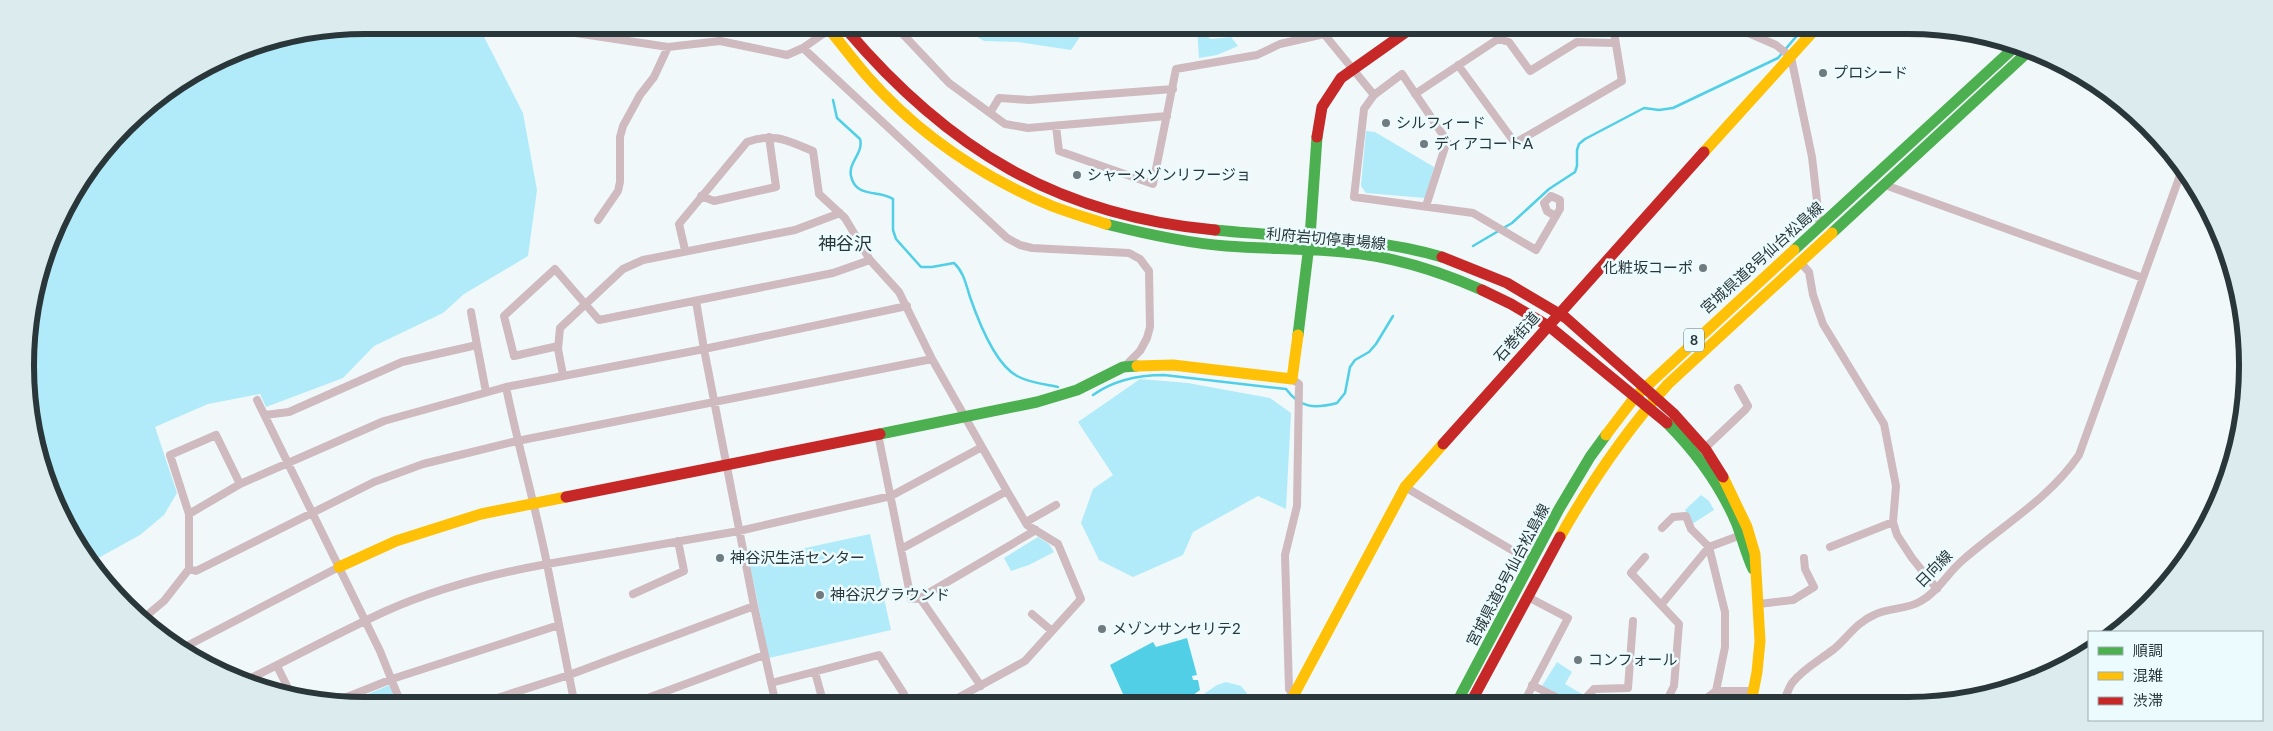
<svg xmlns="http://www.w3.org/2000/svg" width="2273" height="731" font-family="Lato,'Noto Sans JP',sans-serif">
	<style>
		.green { fill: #b1ebfa }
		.water { fill: #51cfe6 }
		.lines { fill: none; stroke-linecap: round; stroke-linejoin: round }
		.stream { stroke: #51cfe6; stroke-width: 2.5 }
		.street { stroke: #cebabf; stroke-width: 8 }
		.fast { stroke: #4caf50; stroke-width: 11 }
		.slow { stroke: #ffc107; stroke-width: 11 }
		.jam { stroke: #c62828; stroke-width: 11 }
		.poi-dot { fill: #6f7b7e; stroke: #ecfbfe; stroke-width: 2 }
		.labels { text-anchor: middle; stroke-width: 5; stroke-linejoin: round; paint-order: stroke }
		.shield { fill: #ecfbfe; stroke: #647276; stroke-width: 1 }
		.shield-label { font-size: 14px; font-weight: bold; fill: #29373b }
		.poi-label { font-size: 15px; fill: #29373b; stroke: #ecfbfe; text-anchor: start }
		.street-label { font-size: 15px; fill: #29373b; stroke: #ecfbfe }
		.quarter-label { font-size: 18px; fill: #29373b; stroke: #ecfbfe }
		.rim { fill: none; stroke: #29373b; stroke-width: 6 }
	</style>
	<rect width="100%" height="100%" fill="#f0f8fa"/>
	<path class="green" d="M 1086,28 L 1071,50 L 1018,42 L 984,41 L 964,29 Z
		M 1197,28 L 1208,28 L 1208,37 L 1211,39 L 1231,37 L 1238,46 L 1217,55 L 1199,58 Z
		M 299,31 L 481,31 L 523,113 L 537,190 L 528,256 L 464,294 L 443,313 L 374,346 L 343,378 L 266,407 L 260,394 L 208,404 L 155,427 L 177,493 L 164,515 L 140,535 L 91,562 L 91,565 L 83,555 L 37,453 L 26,387 L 28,321 L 60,215 L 96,158 L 141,110 L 235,51 Z
		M 1366,131 L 1375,132 L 1434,167 L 1425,198 L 1366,193 L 1361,186 Z
		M 1140,379 L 1188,383 L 1270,398 L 1291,413 L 1286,509 L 1258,496 L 1193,532 L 1183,555 L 1133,577 L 1099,560 L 1081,523 L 1093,489 L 1113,475 L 1078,422 Z
		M 1701,495 L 1709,501 L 1714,510 L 1692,524 L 1685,510 Z
		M 870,534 L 891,630 L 769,658 L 749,560 Z
		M 1038,537 L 1049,544 L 1054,552 L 1029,565 L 1011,571 L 1004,558 Z
		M 1557,662 L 1572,672 L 1565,684 L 1582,694 L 1575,702 L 1542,686 Z
		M 1226,682 L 1241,686 L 1256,704 L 1189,704 L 1217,685 Z
		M 390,685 L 394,698 L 372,706 L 343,704 Z"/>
	<path class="water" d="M 1187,638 L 1197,675 L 1192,676 L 1193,680 L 1198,680 L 1200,690 L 1181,704 L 1128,705 L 1110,665 L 1153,642 L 1156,647 Z"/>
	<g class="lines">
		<path class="stream" d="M 833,100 L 837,118 L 860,139 C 864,153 848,162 851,176 C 856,199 879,189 893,199 L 893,230 L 896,239 L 921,267 L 932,267 L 954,263 C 964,272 966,285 970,297 C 978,320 995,364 1017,376 C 1030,383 1044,384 1058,387
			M 1473,246 L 1512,223 L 1549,189 L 1575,172 L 1577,166 L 1577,150 L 1579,144 L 1585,139 L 1644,108 L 1659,110 L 1673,108 L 1778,58 L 1806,25
			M 1093,395 C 1114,380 1138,375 1164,375 L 1286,389 C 1300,408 1314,409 1337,403 L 1345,393 L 1350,367 L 1355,360 L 1369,352 L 1376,344 L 1393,316"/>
		<path class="street" d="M 1741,26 L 1746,32 L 1776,45 L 1791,57 L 1812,157 L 1820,227
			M 898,29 L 949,83 L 1005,124 L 1028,128 L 1167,116
			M 556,30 L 668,47 L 720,41 L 787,55 L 803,48 L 830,29
			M 803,48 L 1007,238 L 1020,245 L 1032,248 L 1129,253 L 1140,259 L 1149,271 L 1150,327 L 1147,338 L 1140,351 L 1124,367
			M 1458,65 L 1515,143 L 1622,81 L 1613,26
			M 1415,94 L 1498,39 L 1509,42 L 1530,71 L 1577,42 L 1615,43
			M 990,113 L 999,98 L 1029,100 L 1173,89
			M 1056,126 L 1059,151 L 1153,184 L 1176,69 L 1257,55 L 1280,44 L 1324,34 L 1374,95
			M 1885,185 L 2143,278
			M 701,196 L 714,201 L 776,187 L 769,137
			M 1426,206 L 1447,141 L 1402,74 L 1374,95 L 1364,109 L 1354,197 L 1473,213 L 1536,250 L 1560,209 L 1560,200 L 1551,196 L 1544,203 L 1547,211 L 1555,216
			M 598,220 L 618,191 L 620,182 L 620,137 L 623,126 L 640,95 L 654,77 L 668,47
			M 685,250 L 679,224 L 747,142 C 774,132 788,141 813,151 L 819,194 L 845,218 L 870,260 L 899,292 L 932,359 L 1007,491 L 1027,525 L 1058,544 L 1081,599 L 1025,661 L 945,705
			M 1800,262 L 1809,272 L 1813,295 L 1823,324 L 1884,424 L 1896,486 L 1893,522 L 1897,535 L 1912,558 L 1937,589
			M 696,301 L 704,349 L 506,387 C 518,446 535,504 547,564 L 739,531 L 891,496 L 982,447
			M 477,345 L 486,392
			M 558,346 L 514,356 L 504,316 L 555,269 L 599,320 L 833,273 L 870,260
			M 563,375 L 558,349 L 560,328 L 623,269 L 643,260 L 795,230 L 840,213
			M 1292,379 L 1299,384 L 1297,506 L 1285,555 L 1289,689 L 1293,695
			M 257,400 L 380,651 L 402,706
			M 265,415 L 289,412 L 402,362 L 477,345 L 471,312
			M 878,434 L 911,599 L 920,598
			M 1705,448 L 1745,410 L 1748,406 L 1738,388
			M 1405,487 L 1532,562
			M 189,514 L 170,455 L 216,435 L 240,484
			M 1026,522 L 1056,505
			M 1662,528 L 1673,517 L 1686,516 L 1691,529 L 1709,547 L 1725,612 L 1725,647 L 1716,691
			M 1830,547 L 1893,522
			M 901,549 L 1007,491
			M 1645,557 L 1631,573 L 1661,605
			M 189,569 L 196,571 L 374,482 L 423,464 L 517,441 L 932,359
			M 633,594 L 684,571 L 678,541
			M 1759,604 L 1793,600 L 1814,587 L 1805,569 L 1804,558
			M 1032,614 L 1052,631
			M 161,636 L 146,616 L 164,601 L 189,569 L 189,514 L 240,484 L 384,421 L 506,387
			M 179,650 L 339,567
			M 277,666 L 293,698
			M 815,672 L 824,705
			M 243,682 C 290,659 338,633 386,611 C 438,588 492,574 547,564 L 575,706
			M 771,683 L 879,655 L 904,694 L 889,705
			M 1532,685 L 1570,704
			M 981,686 L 920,598 L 1036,530
			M 332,703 L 392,679 L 559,625
			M 1783,703 C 1786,697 1788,689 1792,683 C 1803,669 1820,660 1834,649 C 1847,638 1857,622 1874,615 C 1889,607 1907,610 1921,601 C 1939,591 1948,572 1964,559 C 2003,525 2049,499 2079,455 L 2183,167
			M 1523,704 L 1568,618 L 1528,597
			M 1580,704 L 1594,689 L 1628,688 L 1633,621
			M 1665,704 L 1674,686 L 1679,624 L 1661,605 L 1709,547 L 1741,535
			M 1699,704 L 1716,691 L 1754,691
			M 776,705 L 754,606 L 704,349 L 907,306
			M 861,705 L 871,705
			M 472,706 L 569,675 L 754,606
			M 626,706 L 764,655"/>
		<path class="fast" d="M 1106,224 C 1146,234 1186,243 1226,246 C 1265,249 1304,248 1344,252 C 1391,256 1439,271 1482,290
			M 1215,230 C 1290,238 1368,235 1442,257
			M 1832,233 L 2031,49
			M 1794,250 L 2017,45
			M 1298,335 L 1310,237 L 1317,137
			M 1667,423 C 1696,452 1720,485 1736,522 C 1742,537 1746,554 1753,569
			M 880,434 L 1037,402 L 1077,390 L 1123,367 L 1137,366
			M 1456,704 L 1559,509 L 1590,457 L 1606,435"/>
		<path class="slow" d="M 829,29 C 842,45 854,61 867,76 C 917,133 982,177 1052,206 C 1070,213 1088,218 1106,224
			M 1704,152 L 1819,25
			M 1137,366 L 1173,365 L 1292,379 L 1298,335
			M 1606,435 L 1635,397 L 1794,250
			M 1723,477 L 1747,527 L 1755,554 L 1760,641 L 1757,672 L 1751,703
			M 1560,537 C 1591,482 1626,431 1668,384 L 1832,233
			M 339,567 L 396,541 L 481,514 L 566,497
			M 1289,704 L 1405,487 L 1443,444"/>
		<path class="jam" d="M 846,29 C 948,149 1056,215 1215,230
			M 1317,137 L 1322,107 L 1341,78 L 1413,27
			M 1442,257 L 1507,283 L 1566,318 L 1673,413 L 1706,450 L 1723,477
			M 1482,290 L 1511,304 L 1550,327 L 1667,423
			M 1443,444 L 1704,152
			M 566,497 L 880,434
			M 1470,704 L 1560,537"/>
	</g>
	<g class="poi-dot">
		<circle cx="1823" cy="73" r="5"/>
		<circle cx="1386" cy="123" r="5"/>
		<circle cx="1424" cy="144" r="5"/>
		<circle cx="1077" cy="175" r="5"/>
		<circle cx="1703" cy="268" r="5"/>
		<circle cx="720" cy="558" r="5"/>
		<circle cx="820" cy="595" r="5"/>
		<circle cx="1102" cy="629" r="5"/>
		<circle cx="1578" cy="660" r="5"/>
	</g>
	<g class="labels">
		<rect class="shield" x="1684" y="328.5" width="20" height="23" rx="4"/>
		<g class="shield-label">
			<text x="1694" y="345">8</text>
		</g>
		<g class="poi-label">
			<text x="1833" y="78">プロシード</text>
			<text x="1396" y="128">シルフィード</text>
			<text x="1434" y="149">ディアコートA</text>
			<text x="1087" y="180">シャーメゾンリフージョ</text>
			<text x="1693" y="273" text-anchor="end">化粧坂コーポ</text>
			<text x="730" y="563">神谷沢生活センター</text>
			<text x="830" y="600">神谷沢グラウンド</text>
			<text x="1112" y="634">メゾンサンセリテ2</text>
			<text x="1588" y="665">コンフォール</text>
		</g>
		<g class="street-label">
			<text transform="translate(1326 239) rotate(5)" y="5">利府岩切停車場線</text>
			<text transform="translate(1762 258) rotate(-42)" y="5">宮城県道8号仙台松島線</text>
			<text transform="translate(1517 337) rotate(-49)" y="5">石巻街道</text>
			<text transform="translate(1934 569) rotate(-45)" y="5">日向線</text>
			<text transform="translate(1508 575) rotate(-62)" y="5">宮城県道8号仙台松島線</text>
		</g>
		<g class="quarter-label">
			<text x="845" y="250">神谷沢</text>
		</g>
	</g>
	<path d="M0 0H2273V731H0ZM365 34H1908A331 331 0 0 1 2239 365V366A331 331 0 0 1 1908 697H365A331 331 0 0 1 34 366V365A331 331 0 0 1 365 34Z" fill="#dcebee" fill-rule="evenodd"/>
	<path class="rim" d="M365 34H1908A331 331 0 0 1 2239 365V366A331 331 0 0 1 1908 697H365A331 331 0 0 1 34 366V365A331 331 0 0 1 365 34Z"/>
	<rect x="2088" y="631" width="175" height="90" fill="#ecfbfe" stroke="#9eadb0"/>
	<rect x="2098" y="647" width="25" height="8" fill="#4caf50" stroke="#9eadb0"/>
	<text x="2133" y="656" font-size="15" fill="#29373b">順調</text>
	<rect x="2098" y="672" width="25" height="8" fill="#ffc107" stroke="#9eadb0"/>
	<text x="2133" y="681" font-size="15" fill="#29373b">混雑</text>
	<rect x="2098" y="697" width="25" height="8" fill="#c62828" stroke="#9eadb0"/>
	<text x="2133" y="706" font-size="15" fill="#29373b">渋滞</text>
</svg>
